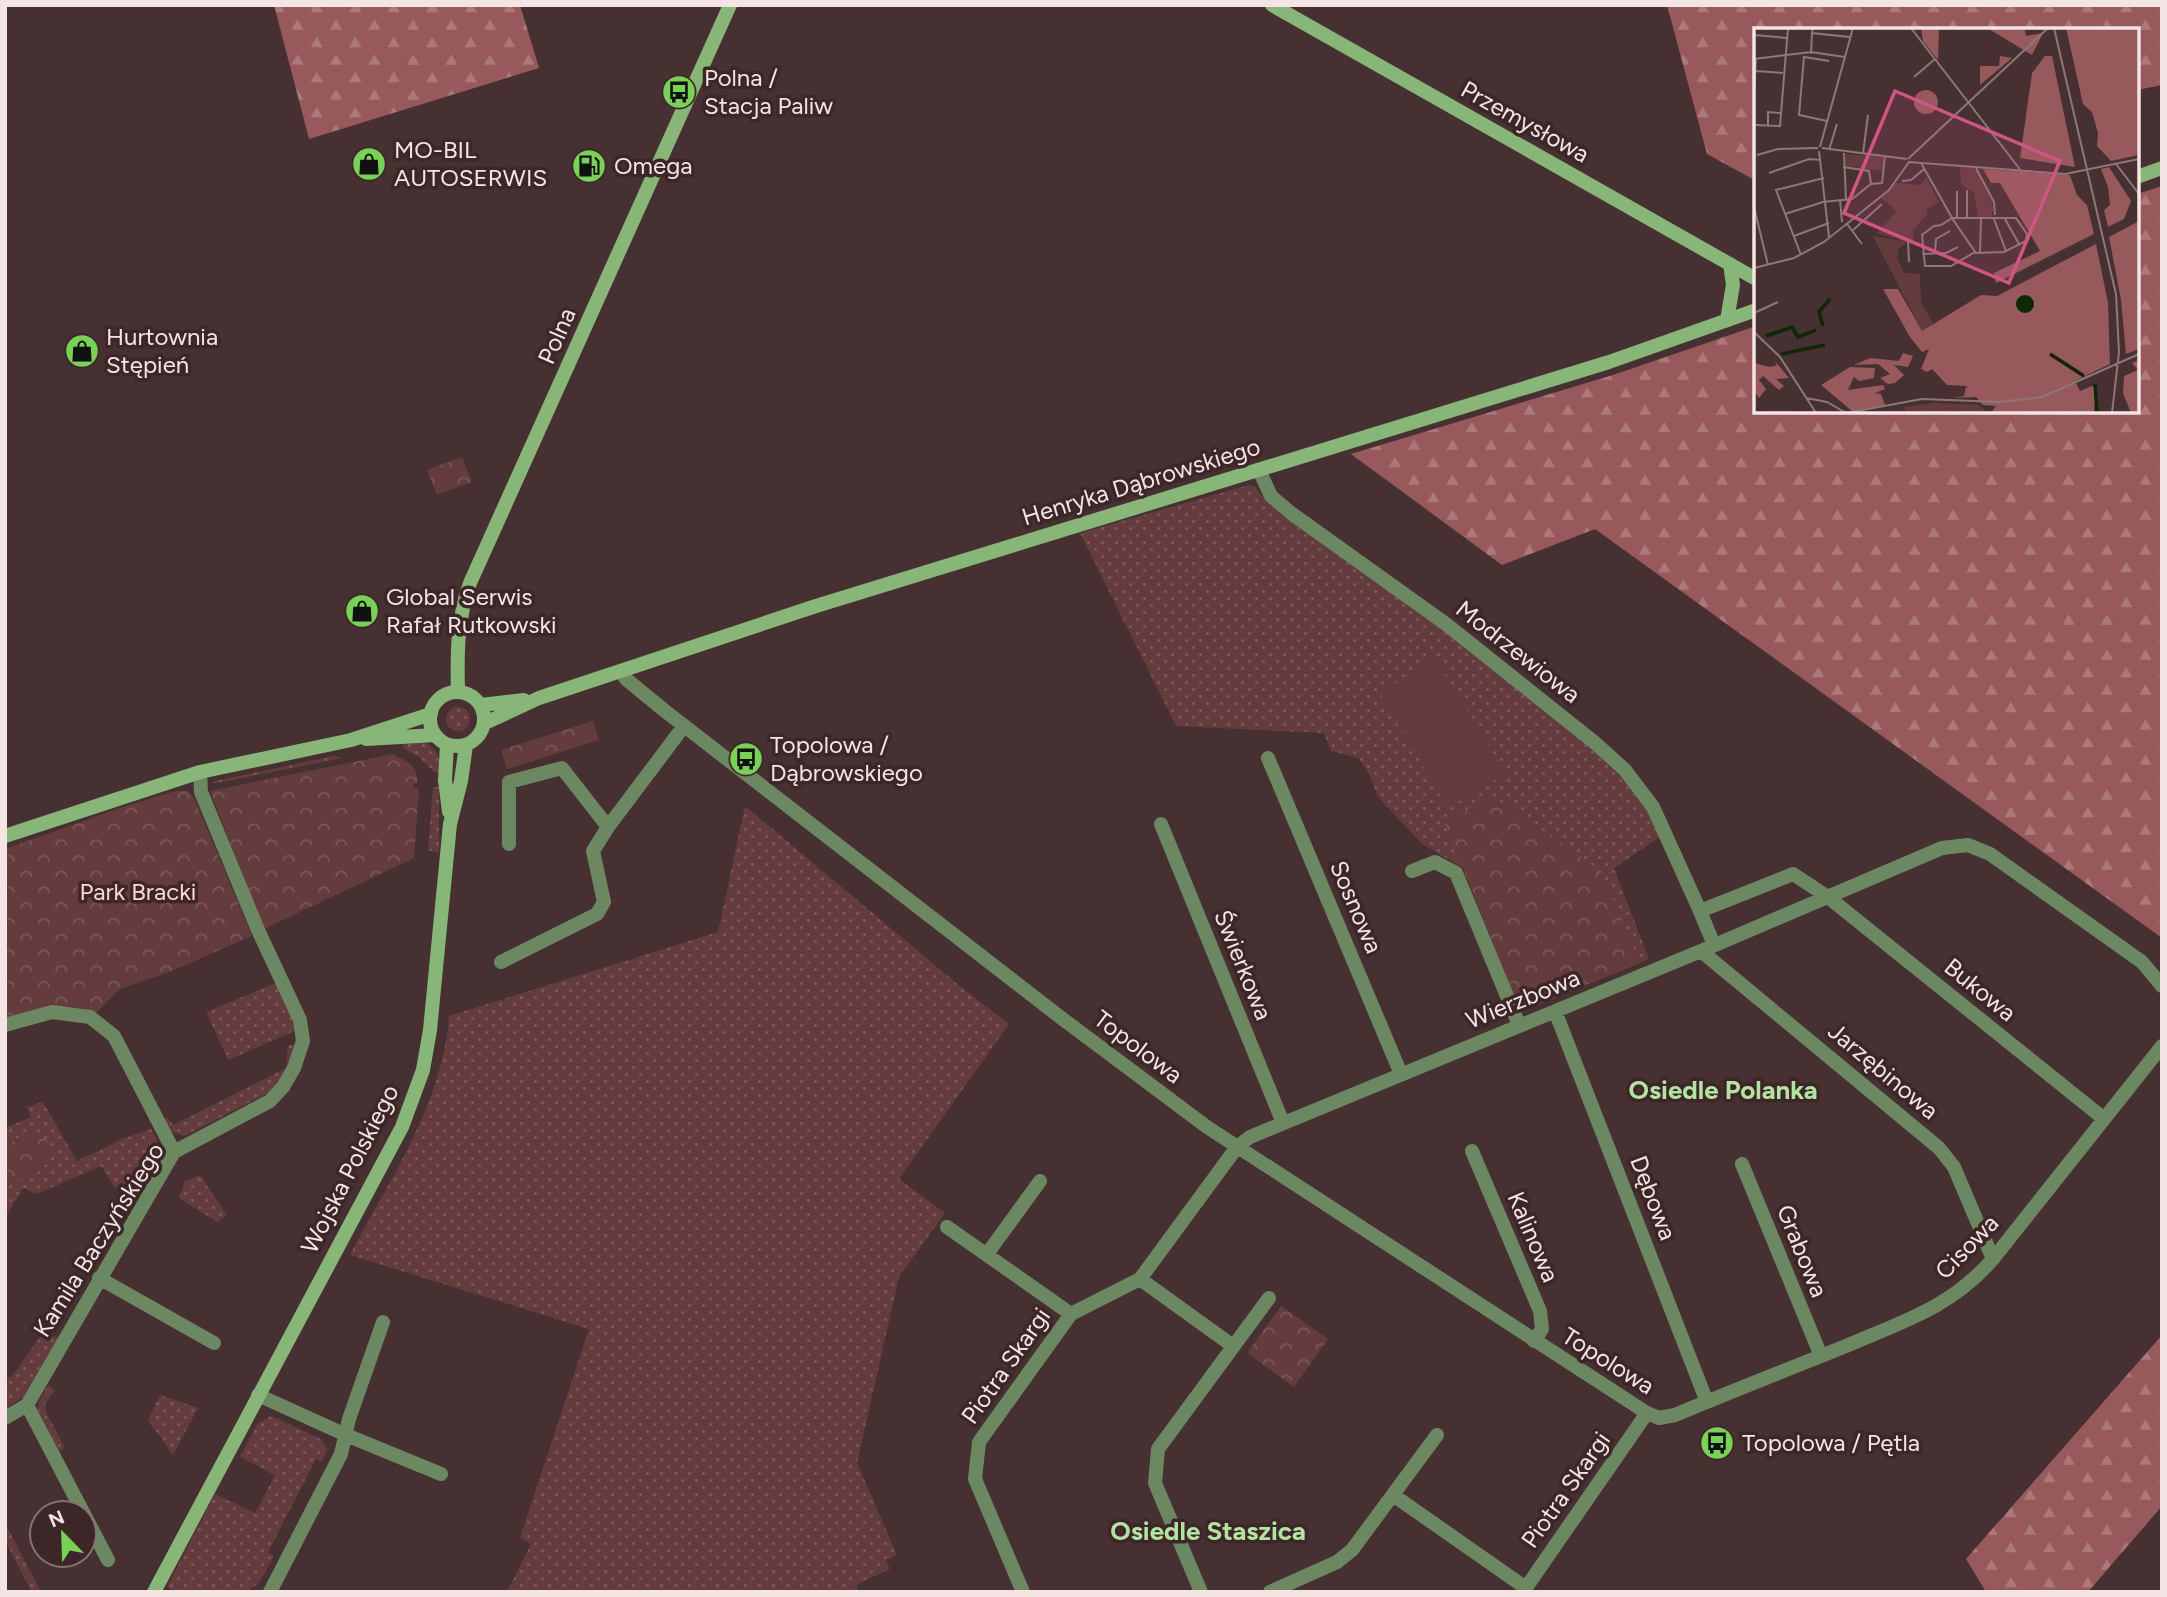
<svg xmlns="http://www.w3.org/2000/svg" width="2167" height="1597" font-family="Figtree,sans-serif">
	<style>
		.grass { fill: url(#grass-dots) }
		.forest { fill: url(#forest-firs) }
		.park { fill: url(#park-crowns) }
		.pitch { fill: #643c3e }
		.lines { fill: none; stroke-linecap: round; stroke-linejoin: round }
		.street { stroke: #6c8863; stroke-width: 14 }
		.secondary { stroke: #88b679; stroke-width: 14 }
		.labels { text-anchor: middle; stroke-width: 7; stroke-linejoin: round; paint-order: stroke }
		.poi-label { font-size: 24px; fill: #f4e4e4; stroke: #3d2627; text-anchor: start }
		.street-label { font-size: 24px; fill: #f4e4e4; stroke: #3d2627 }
		.park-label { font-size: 24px; fill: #ffd6d6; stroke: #3d2627 }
		.neighbourhood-label { font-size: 26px; font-weight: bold; fill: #b3e3a3; stroke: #3d2627 }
		.inset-river { fill: none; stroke: #0e2804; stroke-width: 3.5 }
		.inset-road { fill: none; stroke: #8c7879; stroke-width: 2 }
		.view { fill: #d15584; fill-opacity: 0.15; stroke: #d15584; stroke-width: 3.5 }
		.inset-edge { fill: none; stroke: #f4e4e4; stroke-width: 3.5 }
	</style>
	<defs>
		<pattern id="grass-dots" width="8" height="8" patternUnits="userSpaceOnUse" patternTransform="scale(1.75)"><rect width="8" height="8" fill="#643c3e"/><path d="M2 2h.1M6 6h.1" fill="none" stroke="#7b585a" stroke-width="1.8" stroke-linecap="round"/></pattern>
		<pattern id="forest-firs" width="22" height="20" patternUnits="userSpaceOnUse" patternTransform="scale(1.75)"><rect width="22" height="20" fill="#98595c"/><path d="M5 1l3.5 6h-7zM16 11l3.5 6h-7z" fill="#ac797b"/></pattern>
		<pattern id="park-crowns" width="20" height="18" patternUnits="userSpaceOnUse" patternTransform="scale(1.75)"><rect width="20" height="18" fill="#643c3e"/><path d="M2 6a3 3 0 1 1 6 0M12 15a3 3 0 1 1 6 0" fill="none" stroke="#7b585a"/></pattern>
	</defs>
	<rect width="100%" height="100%" fill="#473031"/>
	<path class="grass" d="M 1249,485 L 1255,487 L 1268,503 L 1448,631 L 1588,745 L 1632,787 L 1654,820 L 1660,837 L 1614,868 L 1649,959 L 1521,1012 L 1463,868 L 1422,844 L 1378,797 L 1369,774 L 1359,758 L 1331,751 L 1324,733 L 1176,726 L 1080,533 Z
		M446 719a12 12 0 1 1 24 0a12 12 0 1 1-24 0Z
		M 423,741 C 437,748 440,757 440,773 L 434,772 L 419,757 L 404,749 L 402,743 Z
		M 334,756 L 342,758 L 212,784 L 215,781 Z
		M 433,787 L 439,787 L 439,853 L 428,850 Z
		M 745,806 L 961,987 L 1009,1024 L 899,1179 L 945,1213 L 899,1277 L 857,1463 L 897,1555 L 886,1560 L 890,1569 L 856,1585 L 859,1592 L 507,1592 L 531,1544 L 520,1538 L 589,1329 L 350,1255 C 390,1179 443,1103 449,1016 L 718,932 Z
		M 276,983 L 297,1030 L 228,1060 L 206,1012 Z
		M 288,1045 L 295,1045 L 283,1079 L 270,1092 L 184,1136 L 170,1131 L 161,1120 L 167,1117 L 173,1125 L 286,1068 Z
		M 43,1102 L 77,1161 L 125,1138 L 151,1129 L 158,1142 L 156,1162 L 155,1165 L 146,1162 L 139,1175 L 147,1180 L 135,1201 L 114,1187 L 101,1166 L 37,1194 L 23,1188 L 5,1218 L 5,1187 L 46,1164 L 19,1138 L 5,1144 L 5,1128 L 31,1117 L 26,1107 Z
		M 200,1175 L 227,1215 L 217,1222 L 179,1198 L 185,1181 Z
		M 44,1331 L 58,1338 L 23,1397 L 5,1409 L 5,1379 L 13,1375 Z
		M 48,1385 L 55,1390 L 45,1404 L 46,1412 L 65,1448 L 59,1451 L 38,1409 L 39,1402 Z
		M 160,1395 L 198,1408 L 173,1455 L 148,1420 Z
		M 271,1416 L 321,1439 L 327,1450 L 322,1462 L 316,1459 L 268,1552 L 274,1556 L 259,1583 L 249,1590 L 175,1592 L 167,1587 L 215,1494 L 255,1513 L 275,1475 L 240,1457 L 258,1423 Z
		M 5,1523 L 41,1592 L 32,1592 L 5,1541 Z"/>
	<path class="forest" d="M 274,5 L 520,5 L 539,68 L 309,139 Z
		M 1667,5 L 2162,5 L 2162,85 L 2137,90 L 2137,30 L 1756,30 L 1756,181 L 1707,154 Z
		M 2162,186 L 2162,938 L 1595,529 L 1502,565 L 1351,454 L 1613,375 L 1756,326 L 1756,411 L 2137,411 L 2137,194 Z
		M 2162,1335 L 2162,1506 L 2088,1592 L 1986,1592 L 1966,1559 Z"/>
	<path class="park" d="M 462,457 L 472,482 L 437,495 L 427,470 Z
		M 593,721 L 599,740 L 507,769 L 501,750 Z
		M 393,754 C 409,763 416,763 418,783 L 413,784 L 414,789 L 419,789 L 414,858 L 264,929 L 210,791 Z
		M 176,791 L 188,791 L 194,798 L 252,936 L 169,972 L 120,989 L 96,1013 C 66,999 35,1012 5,1020 L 5,849 L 123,807 Z
		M 1492,796 L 1602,872 L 1640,963 L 1521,1012 L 1445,823 Z
		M 35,1134 L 47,1140 L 50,1156 L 46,1164 L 5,1187 L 5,1144 Z
		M 1281,1306 L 1328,1339 L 1294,1387 L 1247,1353 Z"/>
	<path class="pitch" d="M 1435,658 L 1506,774 L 1448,807 L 1380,693 Z"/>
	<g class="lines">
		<path class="street" d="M 1259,470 L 1271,496 L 1291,513 L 1446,624 L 1594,742 L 1625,770 L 1653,807 L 1700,911
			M 621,671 L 626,679 L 665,711 L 1064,1020 L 1207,1127 L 1647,1413 L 1659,1418 L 1675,1415 C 1732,1391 1789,1369 1846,1346 C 1904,1321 1950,1308 1993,1259 L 2162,1046
			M 1268,758 L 1401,1074
			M 1161,824 L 1283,1123
			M 509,844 L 509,782 L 562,768 L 608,827
			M 1412,871 L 1435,862 L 1456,873 L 1519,1025
			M 1714,945 L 1700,911 L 1793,874 L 1828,897 L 2103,1118
			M 1701,951 L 1939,1148 L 1954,1167 L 1993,1259
			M 501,962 L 597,914 L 604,902 L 593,851 L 608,827 L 684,726
			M 1555,1011 L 1707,1402
			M 5,1025 L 52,1012 L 90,1017 L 114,1036 L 174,1152
			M 1472,1151 L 1540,1311 L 1542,1329 L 1534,1341
			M 1742,1164 L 1821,1356
			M 947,1227 L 1071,1314
			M 987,1254 L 1040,1181
			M 99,1278 L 214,1343
			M 1140,1279 L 1233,1346
			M 258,1395 L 346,1435 L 441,1474
			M 27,1405 L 108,1560
			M 5,1418 L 27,1405 L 174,1152 L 270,1101 L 283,1087 L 294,1068 L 303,1041 L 300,1020 L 258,930 L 201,792 L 200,772
			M 1393,1495 L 1526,1588
			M 270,1592 L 341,1454 L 349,1419 L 383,1322
			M 1023,1592 L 975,1479 L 979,1442 L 1071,1314 L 1140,1279 L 1237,1147 L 1250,1137 L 1701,951 L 1942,848 L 1968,845 L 1990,854 L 2142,962 L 2162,986
			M 1201,1592 L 1155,1483 L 1158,1449 L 1269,1298
			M 1270,1592 L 1337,1562 L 1352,1550 L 1437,1435
			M 1523,1592 L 1647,1413"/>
		<path class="secondary" d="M 1272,5 L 1756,279
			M 2137,177 L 2162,168
			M 1727,320 L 1733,285 L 1730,264
			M430 719a27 27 0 1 1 54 0a27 27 0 1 1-54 0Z
			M 458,692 C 457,654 457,620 470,583 L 730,5
			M 481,705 L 524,700
			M 485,723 L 539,698 L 816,606 L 1609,362 L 1756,310
			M 366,739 L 435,735
			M 447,745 L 445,780 L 449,812
			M 5,836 L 200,772 L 351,740 L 431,714
			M 154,1592 L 402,1127 L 423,1070 L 430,1030 L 450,824 L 461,781 L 466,745"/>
	</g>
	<defs>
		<g id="bus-disc" transform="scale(1.75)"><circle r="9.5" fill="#79d158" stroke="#3d2627"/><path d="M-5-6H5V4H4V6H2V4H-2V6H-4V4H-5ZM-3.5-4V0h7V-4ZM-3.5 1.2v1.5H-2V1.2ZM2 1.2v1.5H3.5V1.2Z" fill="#111"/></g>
		<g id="shop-disc" transform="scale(1.75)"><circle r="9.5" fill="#79d158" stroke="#3d2627"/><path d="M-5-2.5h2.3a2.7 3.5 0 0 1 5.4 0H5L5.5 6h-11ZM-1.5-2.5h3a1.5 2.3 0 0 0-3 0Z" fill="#111"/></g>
		<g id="fuel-disc" transform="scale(1.75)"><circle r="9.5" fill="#79d158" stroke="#3d2627"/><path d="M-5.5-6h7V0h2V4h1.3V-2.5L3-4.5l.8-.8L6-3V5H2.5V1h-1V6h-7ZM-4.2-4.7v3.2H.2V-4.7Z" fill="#111"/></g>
	</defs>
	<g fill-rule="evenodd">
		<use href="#bus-disc" x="679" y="92"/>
		<use href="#shop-disc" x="369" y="164"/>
		<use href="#fuel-disc" x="589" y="166"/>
		<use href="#shop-disc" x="82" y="351"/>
		<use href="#shop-disc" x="362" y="611"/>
		<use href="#bus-disc" x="746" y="759"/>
		<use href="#bus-disc" x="1717" y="1443"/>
	</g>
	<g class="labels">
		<g class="poi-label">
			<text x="704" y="86">Polna /<tspan x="704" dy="28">Stacja Paliw</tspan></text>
			<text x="394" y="158">MO-BIL<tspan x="394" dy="28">AUTOSERWIS</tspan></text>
			<text x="614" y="174">Omega</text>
			<text x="106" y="345">Hurtownia<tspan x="106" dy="28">Stępień</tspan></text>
			<text x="386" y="605">Global Serwis<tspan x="386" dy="28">Rafał Rutkowski</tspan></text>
			<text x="770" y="753">Topolowa /<tspan x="770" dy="28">Dąbrowskiego</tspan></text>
			<text x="1742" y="1451">Topolowa / Pętla</text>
		</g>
		<g class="street-label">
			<text transform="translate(1525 122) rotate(29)" y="8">Przemysłowa</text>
			<text transform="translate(557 336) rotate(-66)" y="8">Polna</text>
			<text transform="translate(1141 482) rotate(-17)" y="8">Henryka Dąbrowskiego</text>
			<text transform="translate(1518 652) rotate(38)" y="8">Modrzewiowa</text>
			<text transform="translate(1356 907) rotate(67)" y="8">Sosnowa</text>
			<text transform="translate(1243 965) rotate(68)" y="8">Świerkowa</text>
			<text transform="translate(1980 990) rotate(39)" y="8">Bukowa</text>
			<text transform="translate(1523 999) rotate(-22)" y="8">Wierzbowa</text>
			<text transform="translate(1138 1047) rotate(37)" y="8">Topolowa</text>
			<text transform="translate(1883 1071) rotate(40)" y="8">Jarzębinowa</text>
			<text transform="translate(350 1169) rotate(-63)" y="8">Wojska Polskiego</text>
			<text transform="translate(1653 1198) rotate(69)" y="8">Dębowa</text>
			<text transform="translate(1533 1237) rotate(67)" y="8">Kalinowa</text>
			<text transform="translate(99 1240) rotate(-58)" y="8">Kamila Baczyńskiego</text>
			<text transform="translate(1967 1247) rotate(-46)" y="8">Cisowa</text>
			<text transform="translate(1802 1251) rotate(68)" y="8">Grabowa</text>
			<text transform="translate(1608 1361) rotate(32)" y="8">Topolowa</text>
			<text transform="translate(1006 1366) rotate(-55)" y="8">Piotra Skargi</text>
			<text transform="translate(1566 1490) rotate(-55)" y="8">Piotra Skargi</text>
		</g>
		<g class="park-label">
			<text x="138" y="900">Park Bracki</text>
		</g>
		<g class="neighbourhood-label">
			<text x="1723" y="1099">Osiedle Polanka</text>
			<text x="1208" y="1540">Osiedle Staszica</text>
		</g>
	</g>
	<g transform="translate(1754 28)">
		<rect width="385" height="385" fill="#473031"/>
		<path d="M 206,139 L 221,140 L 231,158 L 240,181 L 236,189 L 224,189 L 220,165 L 207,156 ZM 172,149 L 185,174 L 172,182 L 174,186 L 159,202 L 159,211 L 145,220 L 143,230 L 150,245 L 166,246 L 167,274 L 179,296 L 168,303 L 119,208 L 149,213 L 123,205 L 143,183 L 127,170 L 142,155 L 166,157 Z" fill="#643c3e"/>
		<path d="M 167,0 L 185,0 L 184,32 L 169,13 ZM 233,0 L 271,2 L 272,8 L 289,5 L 278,27 ZM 312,0 L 385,0 L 385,127 L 357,133 L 343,118 L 344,105 L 338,84 L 329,76 ZM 246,28 L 258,30 L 226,57 L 226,38 L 245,38 ZM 291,28 L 298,28 L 321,139 L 266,130 L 278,45 ZM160 74a12 12 0 1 1 24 0a12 12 0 1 1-24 0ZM 355,139 L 377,173 L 370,191 L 354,199 L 350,182 L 356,177 L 354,159 L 347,141 ZM 229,141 L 316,147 L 323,167 L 333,177 L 340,206 L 242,255 L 240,245 L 286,223 L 246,155 L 237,155 ZM 385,193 L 385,321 L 372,326 L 367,272 L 355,209 ZM 342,216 L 354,275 L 356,336 L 321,353 L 326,363 L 338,358 L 342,361 L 340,385 L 237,385 L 242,378 L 229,377 L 222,369 L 201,370 L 210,368 L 212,359 L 216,362 L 212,358 L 193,357 L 178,341 L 173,344 L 167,341 L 175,321 L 168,324 L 156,309 L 129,261 L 144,261 L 168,303 L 227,267 L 243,268 ZM 149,325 L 159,328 L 154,339 L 140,337 L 150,347 L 141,355 L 134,356 L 126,350 L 136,346 L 124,336 L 100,337 L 116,330 L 145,333 ZM 20,332 L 35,350 L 22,351 L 30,358 L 25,362 L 9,348 L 5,352 L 12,361 L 5,370 L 0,363 L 0,335 L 16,339 L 23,337 ZM 385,332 L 385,385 L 377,385 L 369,365 L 370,348 L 384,342 L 378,335 ZM 96,339 L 121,340 L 120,350 L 105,353 L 100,349 L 94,362 L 129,357 L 131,361 L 121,365 L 127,366 L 131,377 L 98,383 L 67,357 Z" fill="#98595c"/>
		<path d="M 92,126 L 129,129 L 130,143 L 91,138 Z" fill="#643c3e"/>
		<path d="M 179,375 L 225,377 L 233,385 L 152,385 L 150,379 Z" fill="#643c3e"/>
		<path d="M262 276a9 9 0 1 1 18 0a9 9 0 1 1-18 0Z" fill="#0e2804"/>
		<path class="inset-river" d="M 69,298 L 65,284 L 76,271M 12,308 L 38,299 L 44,309 L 62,302M 27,326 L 71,317M 296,326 L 330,348M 341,356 L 343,385"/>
		<path class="inset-road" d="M 59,0 L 58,5 L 96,9M 157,0 L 268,144M 300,0 L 362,266 L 365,324 L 358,385M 0,7 L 33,10M 57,26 L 58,5M 0,31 L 57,24 L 91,29M 2,43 L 29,45M 160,49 L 181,31M 0,69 L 2,31M 73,93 L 45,87 L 50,29 L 75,33M 0,97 L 26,98 L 34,0M 14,98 L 14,84 L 27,85M 66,119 L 99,0M 68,120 L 153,131M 75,122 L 83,96M 65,123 L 75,209M 90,125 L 92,172M 109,126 L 114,87M 3,127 L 24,121 L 64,120M 154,131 L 294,0M 167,135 L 197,188 L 198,190 L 215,215 L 222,225 L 250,224 L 272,213 L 273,206 L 262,190 L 198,190 L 187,197 L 180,198 L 168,207 L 171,238 L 197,238 L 221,224M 362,136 L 385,166M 89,139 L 115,143 L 117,156M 222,140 L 240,174 L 241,187M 15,145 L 55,131 L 67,132M 148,153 L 157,152 L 170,141M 86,172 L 88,194M 0,179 L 14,237M 31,186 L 69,174 L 98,171 L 117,156 L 128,155 L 131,128M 203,190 L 203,163M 213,190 L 213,162M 240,191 L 252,223M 251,191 L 265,216M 93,196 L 108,216M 98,203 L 128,176M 40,208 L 75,195M 154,213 L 155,234M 181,225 L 182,211 L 196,203M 226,225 L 227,190M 168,226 L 192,225 L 204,219M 47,227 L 22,162 L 70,150M 0,240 L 40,230 L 70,214 L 135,162 L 155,134 L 311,146 L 385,131M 0,285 L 24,274M 0,304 L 26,329 L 62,385M 52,370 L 73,374 L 92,385M 92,385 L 168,371 L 246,374 L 288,369 L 385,326"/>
		<path class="view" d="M 141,63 L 306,133 L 255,255 L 90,185 Z"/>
		<rect width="385" height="385" class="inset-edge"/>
	</g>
	<rect width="2167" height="1597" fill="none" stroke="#f4e4e4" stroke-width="14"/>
	<g transform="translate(63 1534) rotate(337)"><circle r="33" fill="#3d2627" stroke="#867273" stroke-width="2"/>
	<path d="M0-5L12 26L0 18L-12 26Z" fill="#79d158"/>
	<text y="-10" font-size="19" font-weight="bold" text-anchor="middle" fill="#f4e4e4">N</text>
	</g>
</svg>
